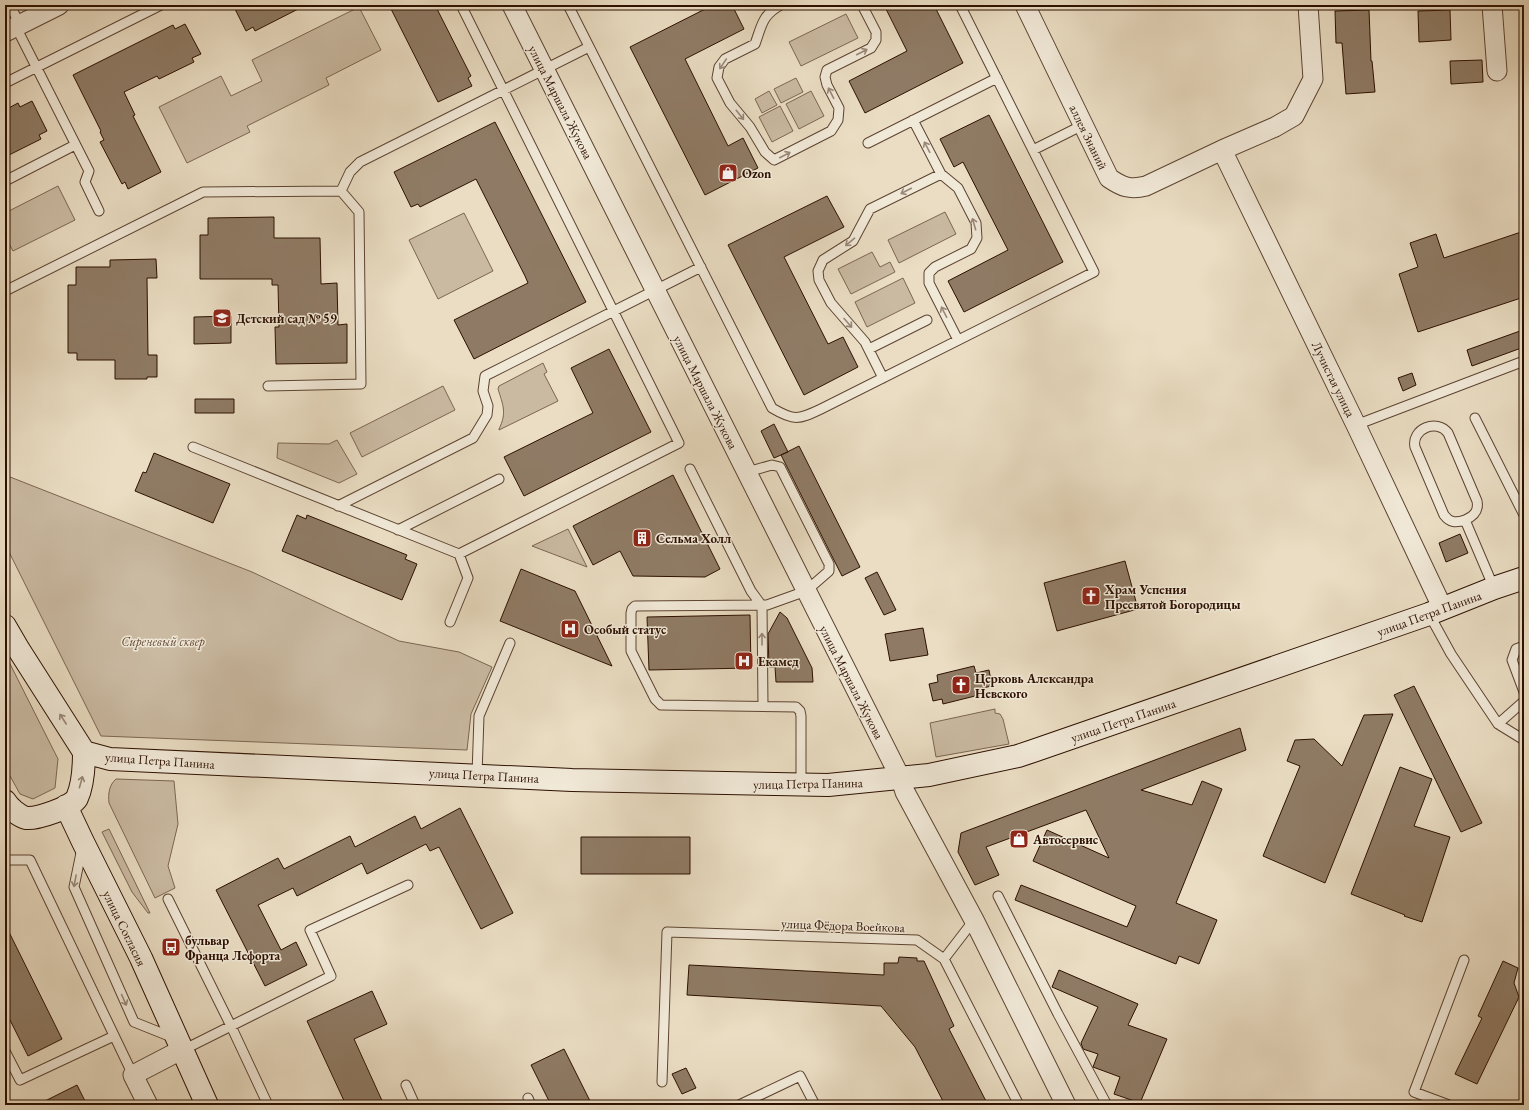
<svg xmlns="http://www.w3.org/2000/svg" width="1529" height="1110" font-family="'EB Garamond',serif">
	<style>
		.green { fill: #cabaa2; stroke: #7c6551 }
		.building { fill: #8f7b65; stroke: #2d1000 }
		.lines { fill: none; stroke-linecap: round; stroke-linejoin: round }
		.lane-casing { stroke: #5c4331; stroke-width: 11 }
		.street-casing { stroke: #5c4331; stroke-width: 21 }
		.secondary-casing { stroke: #2d1000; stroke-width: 24 }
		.lane { stroke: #f1e9d8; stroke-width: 9 }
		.street { stroke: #f1e9d8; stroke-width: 19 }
		.secondary { stroke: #f1e9d8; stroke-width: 22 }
		.oneway { stroke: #998777 }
		.labels { text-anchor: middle; stroke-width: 3; stroke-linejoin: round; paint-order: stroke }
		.street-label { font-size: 13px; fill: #2d1000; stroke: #f1e9d8 }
		.poi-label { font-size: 13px; font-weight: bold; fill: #2d1000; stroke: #f1e9d8; text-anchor: start }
		.park-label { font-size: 13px; font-style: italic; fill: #644c39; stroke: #f1e9d8 }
	</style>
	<rect width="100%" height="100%" fill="#eaddc3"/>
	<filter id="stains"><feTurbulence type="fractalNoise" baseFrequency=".005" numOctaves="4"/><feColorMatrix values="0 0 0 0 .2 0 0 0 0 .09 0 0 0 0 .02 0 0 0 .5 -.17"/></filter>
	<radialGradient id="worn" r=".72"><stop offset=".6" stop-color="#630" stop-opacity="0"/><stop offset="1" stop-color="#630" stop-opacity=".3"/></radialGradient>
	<path class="green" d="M 359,7 L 381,50 L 326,78 L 329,85 L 247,126 L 250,132 L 187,163 L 159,107 L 221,76 L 231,96 L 262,81 L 252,60 Z
		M 846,14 L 858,38 L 801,66 L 789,42 Z
		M 796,78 L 803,92 L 781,103 L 774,89 Z
		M 769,91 L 777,105 L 762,113 L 755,99 Z
		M 811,91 L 824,116 L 799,129 L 786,104 Z
		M 780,106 L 793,131 L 772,142 L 759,117 Z
		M 58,186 L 75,220 L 13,251 L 5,236 L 5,213 Z
		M 945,212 L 956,234 L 899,263 L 888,240 Z
		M 464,213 L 493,271 L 438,299 L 409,240 Z
		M 872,252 L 880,267 L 890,262 L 895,272 L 851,294 L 838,269 Z
		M 903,278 L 915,303 L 867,327 L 855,302 Z
		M 543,363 L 547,372 L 544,374 L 558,401 L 499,430 L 499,429 C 507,413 503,405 498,389 L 499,386 Z
		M 443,386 L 455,410 L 362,457 L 350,433 Z
		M 337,440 L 357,474 L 339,483 L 277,458 L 278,443 L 329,444 Z
		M 5,475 L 252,572 L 399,641 L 459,652 L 492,667 L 471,714 L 467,750 L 101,736 L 5,544 Z
		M 568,529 L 587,567 L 532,546 Z
		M 5,654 L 58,759 L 55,788 L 33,799 L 20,794 L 5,767 Z
		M 995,709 L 995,713 L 1000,714 L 1003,719 L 1009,744 L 936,757 L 930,723 Z
		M 116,779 L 174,781 L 178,824 L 168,866 L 175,888 L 155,898 L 109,803 C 108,794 109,785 116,779 Z
		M 109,829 L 150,913 L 148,913 L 132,892 L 102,832 Z"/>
	<path class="building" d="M 233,5 L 306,5 L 255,31 L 253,27 L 246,31 Z
		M 389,5 L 435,5 L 471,76 L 468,78 L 472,86 L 438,102 Z
		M 713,5 L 732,5 L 744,29 L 685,59 L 728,146 L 743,138 L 758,168 L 705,195 L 630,47 Z
		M 884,5 L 934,5 L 963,63 L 865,113 L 849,81 L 907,51 Z
		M 1369,10 L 1371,61 L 1372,61 L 1375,92 L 1346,94 L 1342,43 L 1336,43 L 1335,11 Z
		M 1450,10 L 1451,40 L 1419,42 L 1418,11 Z
		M 185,24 L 201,54 L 192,58 L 194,62 L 159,79 L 157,76 L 124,92 L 135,115 L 133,116 L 161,172 L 128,189 L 125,182 L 122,184 L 100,142 L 104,140 L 100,132 L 101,131 L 73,75 L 173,25 L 175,29 Z
		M 1482,60 L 1483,82 L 1451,84 L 1450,61 Z
		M 32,101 L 47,131 L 39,135 L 41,139 L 5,157 L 5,110 L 18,103 L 20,107 Z
		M 989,115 L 1063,262 L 964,312 L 948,281 L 1008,250 L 963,162 L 954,167 L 940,139 Z
		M 495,122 L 586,302 L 474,359 L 454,320 L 528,283 L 525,276 L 476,179 L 420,207 L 418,204 L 411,207 L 394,172 Z
		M 827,196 L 844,227 L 784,257 L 828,344 L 843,337 L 858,367 L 804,395 L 728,245 Z
		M 274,217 L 274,238 L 320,238 L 321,284 L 337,283 L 338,325 L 347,324 L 347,363 L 276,364 L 275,327 L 279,327 L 278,285 L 272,285 L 272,279 L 200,279 L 200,235 L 208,235 L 208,218 Z
		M 1524,231 L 1524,297 L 1418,332 L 1399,274 L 1418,267 L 1410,243 L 1436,234 L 1444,258 Z
		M 156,259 L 157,278 L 147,278 L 148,355 L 157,355 L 157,377 L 147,377 L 147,379 L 115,379 L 115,360 L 77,360 L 77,353 L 68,353 L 68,285 L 76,285 L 76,267 L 110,267 L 110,260 Z
		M 231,316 L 231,343 L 194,344 L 194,317 Z
		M 1520,331 L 1524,347 L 1472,366 L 1467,350 Z
		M 609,349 L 651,432 L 524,496 L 504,457 L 593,413 L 571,368 Z
		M 1412,373 L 1416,385 L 1403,391 L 1398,378 Z
		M 195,399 L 234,399 L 234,413 L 195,413 Z
		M 774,424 L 788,452 L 774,458 L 761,431 Z
		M 799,446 L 860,567 L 842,576 L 781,455 Z
		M 154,453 L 230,484 L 213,523 L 135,491 L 143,472 L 146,473 Z
		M 673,475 L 720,569 L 705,577 L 633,576 L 620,551 L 593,565 L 573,526 Z
		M 297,515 L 306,519 L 307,515 L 407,555 L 405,559 L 417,564 L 402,600 L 282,551 Z
		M 1460,534 L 1468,553 L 1446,562 L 1439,543 Z
		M 1125,561 L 1138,609 L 1057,631 L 1044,583 Z
		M 521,569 L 575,591 L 612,666 L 500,621 Z
		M 877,572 L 896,610 L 884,615 L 865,578 Z
		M 780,612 L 787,618 L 812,668 L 813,682 L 776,682 L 775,667 L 769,667 L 768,634 Z
		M 750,615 L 751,668 L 649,670 L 647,617 Z
		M 923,628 L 928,655 L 890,661 L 885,634 Z
		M 974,666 L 976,673 L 989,670 L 992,686 L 982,688 L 983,694 L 943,704 L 942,699 L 933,701 L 929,684 L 938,682 L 937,675 Z
		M 1414,686 L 1482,823 L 1461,832 L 1394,695 Z
		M 1393,714 L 1325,883 L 1263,856 L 1300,766 L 1287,761 L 1295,740 L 1314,739 L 1342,766 L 1364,715 Z
		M 1240,728 L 1246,750 L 1141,790 L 1192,805 L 1202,781 L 1222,789 L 1176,903 L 1217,920 L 1199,964 L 1179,956 L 1176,964 L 1015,900 L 1021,885 L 1127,927 L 1136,906 L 1033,861 L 1047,830 L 1109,858 L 1086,810 L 986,847 L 999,875 L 975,885 L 958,852 L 961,833 Z
		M 1400,767 L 1432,779 L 1414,826 L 1450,837 L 1422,922 L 1404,916 L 1405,915 L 1351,894 Z
		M 460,808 L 513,913 L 481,929 L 439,847 L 430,851 L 426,844 L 367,874 L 362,863 L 297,896 L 293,888 L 258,905 L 281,950 L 296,942 L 307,965 L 265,986 L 216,890 L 278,858 L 284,869 L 350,836 L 355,847 L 415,816 L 421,829 Z
		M 581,837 L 690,837 L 690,874 L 581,874 Z
		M 5,924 L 62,1039 L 28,1056 L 5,1010 Z
		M 899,957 L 917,958 L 917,961 L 924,961 L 954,1026 L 949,1029 L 988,1105 L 945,1105 L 915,1047 L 881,1006 L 687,995 L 689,965 L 884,975 L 884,963 L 898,963 Z
		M 1503,961 L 1518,968 L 1514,983 L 1519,997 L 1477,1084 L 1455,1074 L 1482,1018 L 1478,1016 Z
		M 1059,970 L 1138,1004 L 1128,1025 L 1167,1039 L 1140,1103 L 1114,1094 L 1120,1077 L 1093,1067 L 1098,1054 L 1083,1049 L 1081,1043 L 1098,1007 L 1052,987 Z
		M 372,991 L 387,1024 L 354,1039 L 384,1105 L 346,1105 L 307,1021 Z
		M 564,1049 L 592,1105 L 551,1105 L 531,1065 Z
		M 686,1068 L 696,1088 L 682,1094 L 672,1074 Z
		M 77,1085 L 87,1105 L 37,1105 Z"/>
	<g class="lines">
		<g class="lane-casing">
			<path id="lane" d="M 10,5 L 20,25
				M 568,5 L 772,408 C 794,421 798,420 821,409 L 1094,272 L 960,5
				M 781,5 C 762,15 762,25 755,44 L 725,59 L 719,67 L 717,78 L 730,103 L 750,127 L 765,152 L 774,160 L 831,131 L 838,120 L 839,108 L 827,85 L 825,77 L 827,70 L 871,48 L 876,40 L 876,32 L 862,5
				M 16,27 L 89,171 L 85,182 L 99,211
				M 5,83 L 161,5
				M 913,120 L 941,174 L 958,188 L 976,223 L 977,238 L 971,249 L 935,267 L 929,273 L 929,283 L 958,340
				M 868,143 L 997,78
				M 1033,150 L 1083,125
				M 5,181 L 75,145
				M 341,191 L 350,172 L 360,162 L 589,47
				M 5,291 L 203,192 L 341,191
				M 869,349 L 927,320
				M 883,378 L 865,342 L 831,303 L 819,280 L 818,271 L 823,260 L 853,241 L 870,209 L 941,174
				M 268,386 L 361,384 L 359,212 L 341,191
				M 1475,418 L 1524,515
				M 1356,425 L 1524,361
				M 193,447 L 459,554 L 468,578 L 450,622
				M 690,469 L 751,591 L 762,606 L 763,706
				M 747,472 L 772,465 L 780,467 L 829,564 L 829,571 L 806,591 L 767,605 L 635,606 L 632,609 L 631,613 L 631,651 L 655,699 L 661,705 L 796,707 L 800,711 L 801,716 L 801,785
				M 338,506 L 473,438 L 487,415 L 488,406 L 483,391 L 485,376 L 701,267
				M 1465,520 C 1456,523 1450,523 1444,515 L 1415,447 C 1411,429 1437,418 1448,433 L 1477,501 C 1479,511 1474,516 1465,520 L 1494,588
				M 398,530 L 499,479
				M 459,554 L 679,443 L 461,5
				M 1429,614 L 1451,654 L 1498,724 L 1524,740
				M 1524,646 L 1516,649 L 1512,660 L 1524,692
				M 1498,724 L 1524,701
				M 477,775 L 479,716 L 510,643
				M 82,848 L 74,887 L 134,1022 L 174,1038
				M 5,860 L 30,860 L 133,1075
				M 998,896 L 1058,1014 L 1107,1105
				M 168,899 L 231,1026 L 331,976 L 310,930 L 408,885
				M 944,959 L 974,920
				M 183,1050 L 231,1026 L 268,1105
				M 5,1051 L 20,1080 L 114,1036
				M 662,1082 L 667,932 L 917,940 L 944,959 L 1019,1105
				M 406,1085 L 415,1105
				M 528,1098 L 531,1105
				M 739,1105 L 800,1076 L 815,1105
				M 1449,1105 L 1414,1092 L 1464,960"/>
		</g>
		<g class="street-casing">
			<path id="street" d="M 512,5 L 901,779 L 905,792 L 974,920 L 1066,1105
				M 1025,5 L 1109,178 C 1122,187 1130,190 1146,186 L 1222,150 L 1275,127 L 1294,116 L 1313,79 L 1308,5
				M 1492,5 L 1497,71
				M 5,32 L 59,5
				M 1222,150 L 1356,425 L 1443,609
				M 148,1105 L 133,1075 L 181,1050"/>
		</g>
		<g class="secondary-casing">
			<path id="secondary" d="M 5,626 L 19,650 L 84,752 C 84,766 83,785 77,798 C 71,808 37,819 26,818 C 19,816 9,808 5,801
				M 84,752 L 110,759 L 572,780 L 828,785 L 929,775 L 1018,756 L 1033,751 L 1429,614 L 1494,588 L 1524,578
				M 66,806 L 83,842 L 141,958 L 207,1105"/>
		</g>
		<use href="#lane" class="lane"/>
		<use href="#street" class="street"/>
		<use href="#secondary" class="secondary"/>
	</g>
	<defs><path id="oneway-shaft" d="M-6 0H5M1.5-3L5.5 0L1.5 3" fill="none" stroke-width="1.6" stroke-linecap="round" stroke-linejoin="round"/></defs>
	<g class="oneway">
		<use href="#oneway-shaft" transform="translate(862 52) rotate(-27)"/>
		<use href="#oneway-shaft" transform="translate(723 64) rotate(124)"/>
		<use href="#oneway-shaft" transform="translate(831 93) rotate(-117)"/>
		<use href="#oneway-shaft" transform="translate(740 115) rotate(51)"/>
		<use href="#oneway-shaft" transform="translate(927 147) rotate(-117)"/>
		<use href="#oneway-shaft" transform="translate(785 155) rotate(-27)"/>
		<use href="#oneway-shaft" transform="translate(906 191) rotate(153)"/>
		<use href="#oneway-shaft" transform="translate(974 224) rotate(-106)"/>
		<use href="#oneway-shaft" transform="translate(850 242) rotate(140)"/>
		<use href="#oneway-shaft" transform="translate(944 312) rotate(-117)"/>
		<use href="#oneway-shaft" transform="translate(848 323) rotate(49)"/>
		<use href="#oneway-shaft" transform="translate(762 639) rotate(-90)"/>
		<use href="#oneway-shaft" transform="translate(63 719) rotate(-123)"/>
		<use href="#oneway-shaft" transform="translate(81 782) rotate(-74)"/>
		<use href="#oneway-shaft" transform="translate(75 881) rotate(101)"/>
		<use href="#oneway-shaft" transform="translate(124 1000) rotate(66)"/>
	</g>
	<defs>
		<g id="shop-square" transform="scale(1)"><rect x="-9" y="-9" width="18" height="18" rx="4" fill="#8f2418" stroke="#f1e9d8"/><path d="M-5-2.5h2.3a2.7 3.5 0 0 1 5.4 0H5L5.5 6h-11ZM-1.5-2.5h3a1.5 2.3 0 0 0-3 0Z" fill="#fff"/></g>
		<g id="school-square" transform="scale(1)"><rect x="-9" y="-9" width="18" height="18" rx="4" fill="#8f2418" stroke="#f1e9d8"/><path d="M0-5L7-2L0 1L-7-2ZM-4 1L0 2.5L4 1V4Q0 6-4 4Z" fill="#fff"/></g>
		<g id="building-square" transform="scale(1)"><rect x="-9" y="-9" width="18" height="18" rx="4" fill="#8f2418" stroke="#f1e9d8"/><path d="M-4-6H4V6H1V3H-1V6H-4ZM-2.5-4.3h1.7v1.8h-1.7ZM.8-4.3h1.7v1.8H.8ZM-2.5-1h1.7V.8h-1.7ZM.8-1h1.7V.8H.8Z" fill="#fff"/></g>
		<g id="church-square" transform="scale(1)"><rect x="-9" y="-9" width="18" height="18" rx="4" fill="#8f2418" stroke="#f1e9d8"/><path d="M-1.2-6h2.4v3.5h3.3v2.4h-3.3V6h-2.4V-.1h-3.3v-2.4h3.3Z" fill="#fff"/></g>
		<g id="hospital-square" transform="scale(1)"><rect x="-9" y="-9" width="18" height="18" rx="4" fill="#8f2418" stroke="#f1e9d8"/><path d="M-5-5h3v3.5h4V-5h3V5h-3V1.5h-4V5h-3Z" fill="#fff"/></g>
		<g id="bus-square" transform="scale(1)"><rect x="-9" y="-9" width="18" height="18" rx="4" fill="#8f2418" stroke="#f1e9d8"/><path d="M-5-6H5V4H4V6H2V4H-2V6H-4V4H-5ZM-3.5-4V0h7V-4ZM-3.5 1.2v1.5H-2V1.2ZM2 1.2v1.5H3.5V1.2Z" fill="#fff"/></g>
	</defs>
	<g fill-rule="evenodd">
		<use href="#shop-square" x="728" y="173"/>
		<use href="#school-square" x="222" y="318"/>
		<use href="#building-square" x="642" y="538"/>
		<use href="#church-square" x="1091" y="596"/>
		<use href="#hospital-square" x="570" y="629"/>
		<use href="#hospital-square" x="744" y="661"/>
		<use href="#church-square" x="961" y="685"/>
		<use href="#shop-square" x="1019" y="839"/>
		<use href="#bus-square" x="171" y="947"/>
	</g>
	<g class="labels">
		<g class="street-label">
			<text transform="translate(561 102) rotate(63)" y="5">улица Маршала Жукова</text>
			<text transform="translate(1089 137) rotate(64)" y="5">аллея Знаний</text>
			<text transform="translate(1334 379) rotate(64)" y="5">Лучистая улица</text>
			<text transform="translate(706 392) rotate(63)" y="5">улица Маршала Жукова</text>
			<text transform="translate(1429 613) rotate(-20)" y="5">улица Петра Панина</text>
			<text transform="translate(852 682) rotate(63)" y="5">улица Маршала Жукова</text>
			<text transform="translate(1123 720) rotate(-19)" y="5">улица Петра Панина</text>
			<text transform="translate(160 760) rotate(4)" y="5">улица Петра Панина</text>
			<text transform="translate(484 775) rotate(3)" y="5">улица Петра Панина</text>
			<text transform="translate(808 783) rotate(-1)" y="5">улица Петра Панина</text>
			<text transform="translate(843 925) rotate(2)" y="5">улица Фёдора Воейкова</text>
			<text transform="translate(125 928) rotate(64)" y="5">улица Согласия</text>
		</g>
		<g class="poi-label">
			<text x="742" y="178">Ozon</text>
			<text x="236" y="323">Детский сад № 59</text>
			<text x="656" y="543">Сельма Холл</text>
			<text x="1105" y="594">Храм Успения<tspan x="1105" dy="15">Пресвятой Богородицы</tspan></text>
			<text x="584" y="634">Особый статус</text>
			<text x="758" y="666">Екамед</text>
			<text x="975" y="683">Церковь Александра<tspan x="975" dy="15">Невского</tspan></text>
			<text x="1033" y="844">Автосервис</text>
			<text x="185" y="945">бульвар<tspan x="185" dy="15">Франца Лефорта</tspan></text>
		</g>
		<g class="park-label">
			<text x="163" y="646">Сиреневый сквер</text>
		</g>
	</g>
	<rect width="1529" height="1110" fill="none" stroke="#eaddc3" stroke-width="20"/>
	<rect x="6" y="6" width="1517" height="1098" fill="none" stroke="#2d1000" stroke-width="2"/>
	<rect x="10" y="10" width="1509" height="1090" fill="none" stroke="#2d1000"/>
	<rect width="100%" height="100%" filter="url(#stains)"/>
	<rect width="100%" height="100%" fill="url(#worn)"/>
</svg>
